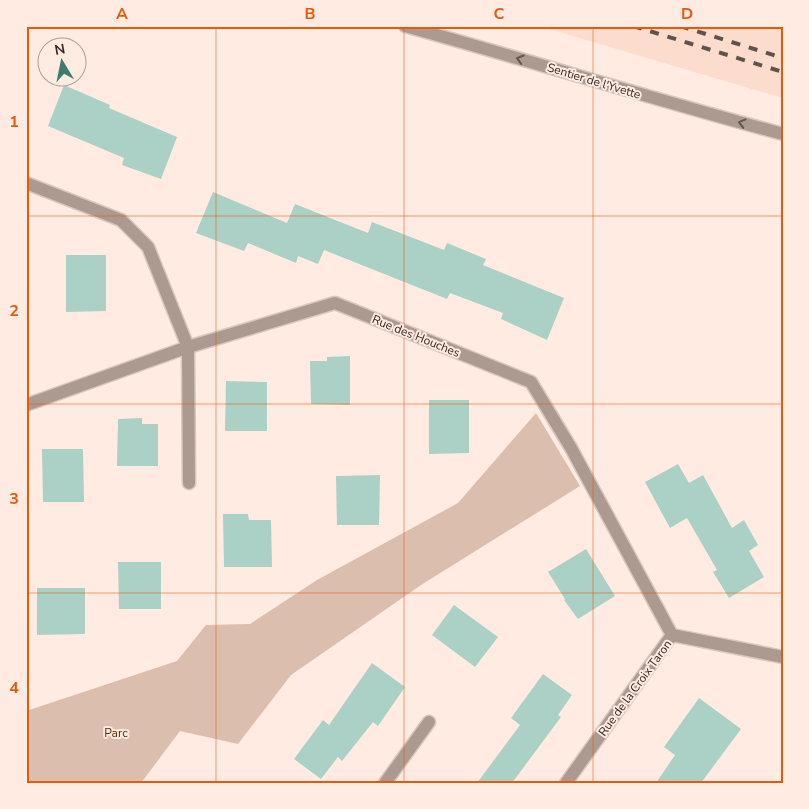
<svg xmlns="http://www.w3.org/2000/svg" width="809" height="809" font-family="'Nunito Sans',sans-serif">
	<style>
		.built { fill: #fcdccc }
		.green { fill: #dcbeaf }
		.building { fill: #abd0c5 }
		.lines { fill: none; stroke-linecap: round; stroke-linejoin: round }
		.service-casing { stroke: #dac8bf; stroke-width: 15 }
		.minor-casing { stroke: #dac8bf; stroke-width: 15 }
		.service { stroke: #ac9990; stroke-width: 12 }
		.minor { stroke: #ac9990; stroke-width: 12 }
		.rail { stroke: #60524c; stroke-width: 4; stroke-dasharray: 9 9; stroke-linecap: butt }
		.oneway { stroke: #64554e }
		.grid { fill: none; stroke: #e8590c; stroke-width: 1; stroke-opacity: 0.55 }
		.labels { text-anchor: middle; stroke-width: 4; stroke-linejoin: round; paint-order: stroke }
		.street-label { font-size: 12px; fill: #342822; stroke: #ffebe2 }
		.park-label { font-size: 12px; fill: #5e2907; stroke: #ffebe2 }
		.neatline { fill: none; stroke: #e8590c; stroke-width: 2 }
		.grid-label { font-size: 16px; text-anchor: middle; font-weight: bold; fill: #e8590c }
	</style>
	<rect width="100%" height="100%" fill="#ffebe2"/>
	<path class="built" d="M 539,26 L 772,26 L 783,30 L 783,98 Z"/>
	<path class="green" d="M 536,413 L 580,486 L 421,585 L 291,675 L 238,744 L 180,731 L 141,783 L 26,783 L 26,711 L 177,661 L 206,625 L 250,624 L 317,580 L 458,503 Z"/>
	<path class="building" d="M 64,85 L 110,105 L 109,108 L 177,137 L 161,179 L 122,165 L 124,158 L 48,126 Z
		M 213,192 L 287,223 L 295,204 L 368,233 L 372,222 L 444,250 L 447,243 L 486,259 L 483,265 L 564,298 L 547,340 L 501,319 L 503,313 L 450,293 L 447,299 L 324,250 L 318,264 L 298,256 L 296,263 L 248,243 L 244,251 L 196,233 Z
		M 66,255 L 106,255 L 106,311 L 66,312 Z
		M 350,356 L 350,405 L 311,404 L 310,361 L 327,361 L 327,357 Z
		M 226,381 L 267,382 L 267,431 L 225,431 Z
		M 429,400 L 469,400 L 469,453 L 429,454 Z
		M 142,418 L 142,424 L 158,424 L 158,466 L 117,466 L 118,419 Z
		M 42,449 L 83,449 L 84,502 L 43,502 Z
		M 678,464 L 689,483 L 703,475 L 732,528 L 744,520 L 758,545 L 749,551 L 764,577 L 729,598 L 713,572 L 717,570 L 687,518 L 670,528 L 645,482 Z
		M 380,475 L 379,525 L 337,525 L 336,476 Z
		M 223,514 L 248,514 L 249,520 L 271,520 L 272,567 L 224,567 Z
		M 586,549 L 615,596 L 578,619 L 564,600 L 565,599 L 548,572 Z
		M 118,562 L 161,562 L 161,609 L 119,609 Z
		M 37,588 L 85,588 L 85,634 L 37,635 Z
		M 454,605 L 498,637 L 475,667 L 432,635 Z
		M 372,663 L 405,687 L 378,726 L 373,722 L 342,761 L 338,757 L 321,779 L 294,759 L 323,720 L 329,725 Z
		M 543,674 L 572,695 L 558,715 L 561,717 L 512,783 L 477,783 L 520,725 L 511,718 Z
		M 699,698 L 741,729 L 701,783 L 656,783 L 675,755 L 664,747 Z"/>
	<g class="lines">
		<g class="service-casing">
			<path id="service" d="M 188,347 L 189,483"/>
		</g>
		<g class="minor-casing">
			<path id="minor" d="M 405,26 C 531,61 656,100 783,134
				M 26,183 L 121,220 L 148,247 L 188,347
				M 26,405 L 188,347 L 335,303 L 531,382 L 571,448 L 672,635
				M 385,783 L 429,722
				M 566,783 L 672,635 L 783,657"/>
		</g>
		<use href="#service" class="service"/>
		<use href="#minor" class="minor"/>
		<path class="rail" d="M 633,26 L 783,72
			M 680,26 L 783,58"/>
	</g>
	<defs><path id="oneway-chevron" d="M-2-3.5L2.5 0L-2 3.5" fill="none" stroke-width="1.6" stroke-linecap="round" stroke-linejoin="round" transform="scale(1.25)"/></defs>
	<g class="oneway">
		<use href="#oneway-chevron" transform="translate(520 59) rotate(-163)"/>
		<use href="#oneway-chevron" transform="translate(742 123) rotate(-165)"/>
	</g>
	<path class="grid" d="M 216,26 L 216,783M 404,26 L 404,783M 593,26 L 593,783M 26,216 L 783,216M 26,404 L 783,404M 26,593 L 783,593"/>
	<g class="labels">
		<g class="street-label">
			<text transform="translate(594 81) rotate(17)" y="4">Sentier de l'Yvette</text>
			<text transform="translate(416 336) rotate(22)" y="4">Rue des Houches</text>
			<text transform="translate(635 688) rotate(-54)" y="4">Rue de la Croix Taron</text>
		</g>
		<g class="park-label">
			<text x="116" y="737">Parc</text>
		</g>
	</g>
	<rect width="809" height="809" fill="none" stroke="#ffebe2" stroke-width="55"/>
	<g transform="translate(62 62) rotate(350)"><circle r="24" fill="#ffebe2" stroke="#ae9d95"/>
	<path d="M0-4L9 19L0 12L-9 19Z" fill="#3c7d6d"/>
	<text y="-8" font-size="14" font-weight="bold" text-anchor="middle" fill="#342822">N</text>
	</g>
	<rect x="28" y="28" width="754" height="754" class="neatline"/>
	<g class="grid-label">
		<text x="122" y="19">A</text>
		<text x="310" y="19">B</text>
		<text x="499" y="19">C</text>
		<text x="687" y="19">D</text>
		<text x="14" y="127">1</text>
		<text x="14" y="316">2</text>
		<text x="14" y="504">3</text>
		<text x="14" y="693">4</text>
	</g>
</svg>
